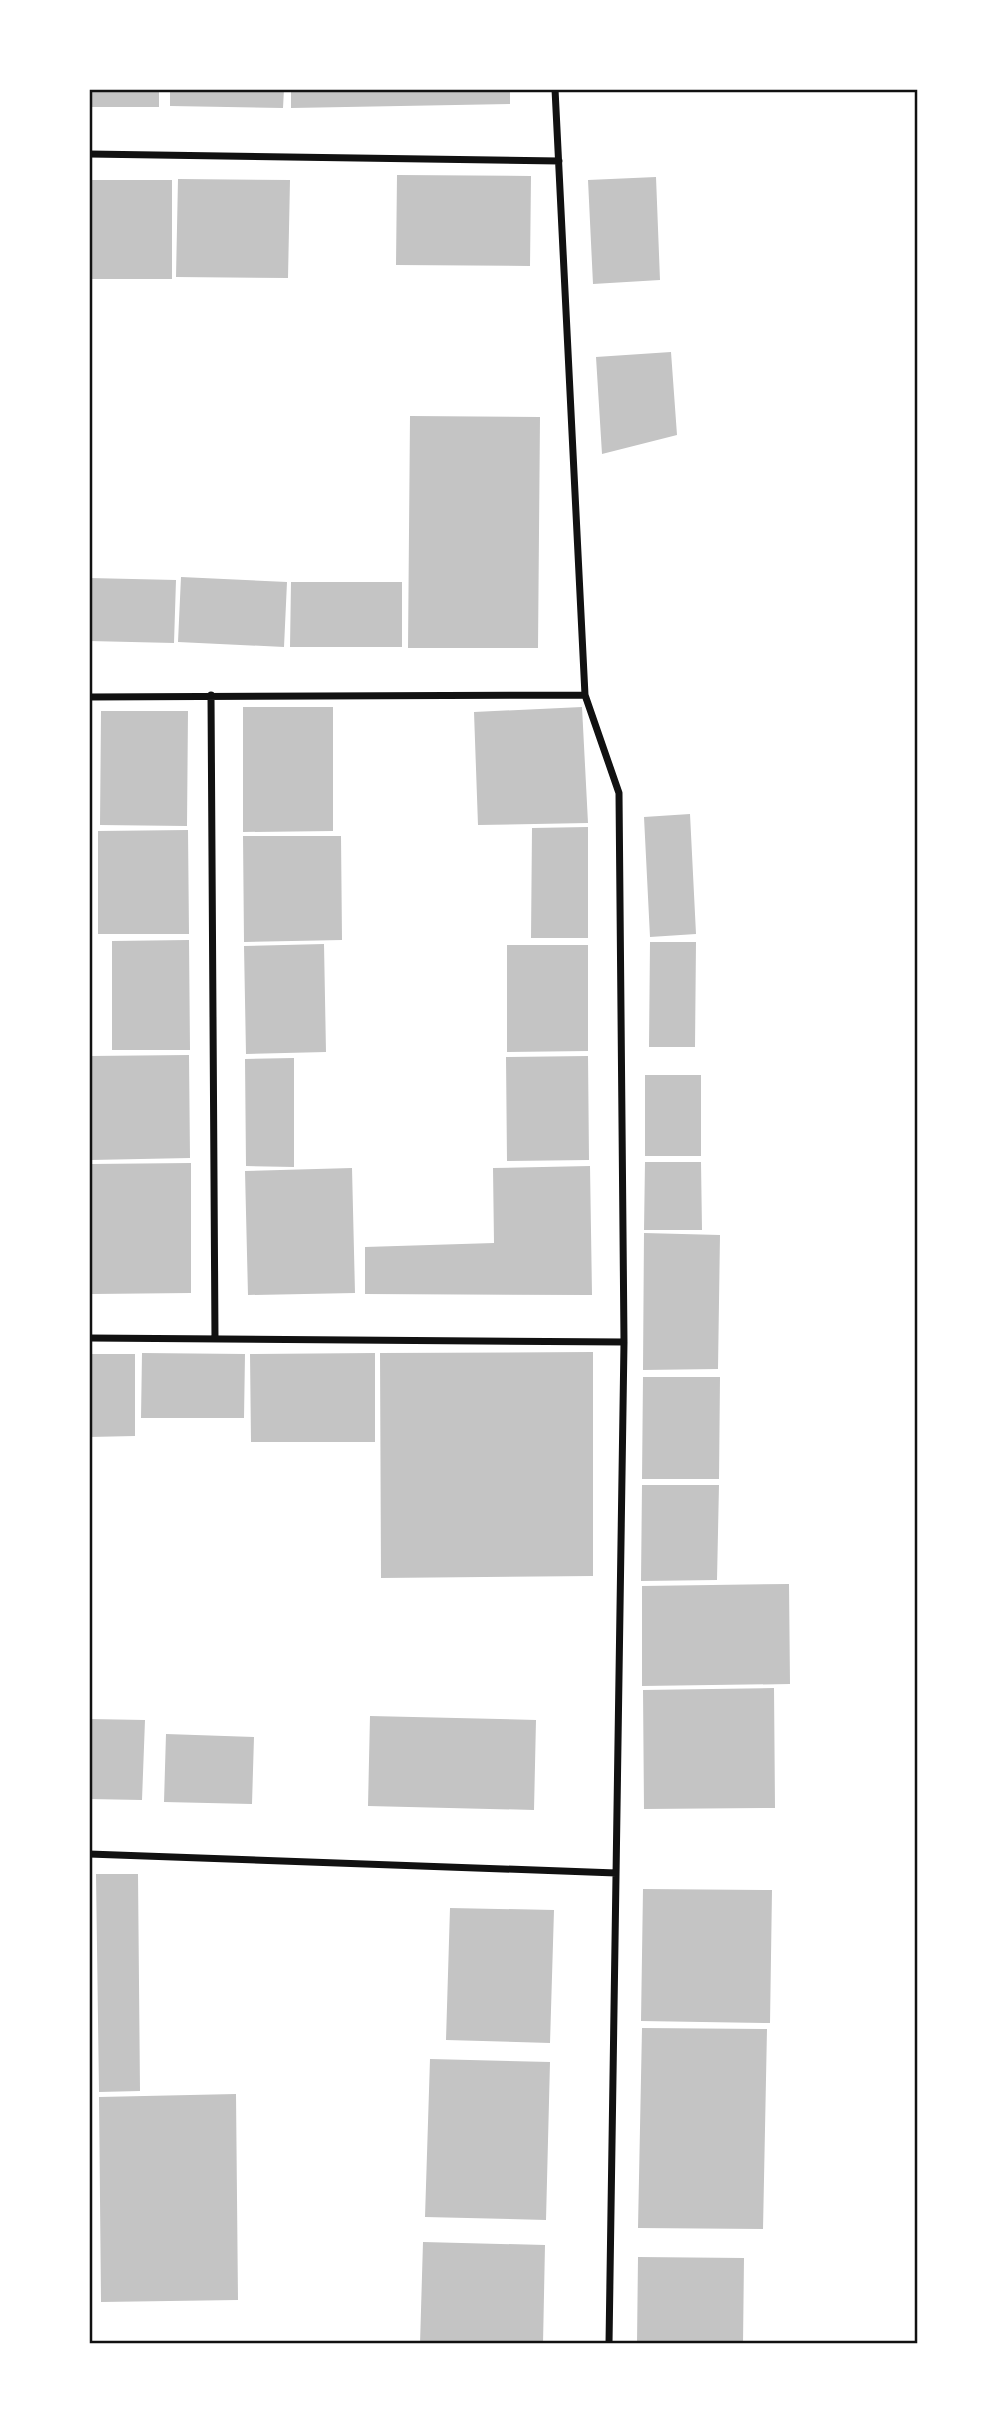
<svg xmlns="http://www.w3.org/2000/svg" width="1007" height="2433" font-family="'Work Sans',sans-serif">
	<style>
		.building { fill: #c4c4c4 }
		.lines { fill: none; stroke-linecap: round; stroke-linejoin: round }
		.minor { stroke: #111; stroke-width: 7 }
		.neatline { fill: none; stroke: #111; stroke-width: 2.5 }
	</style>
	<rect width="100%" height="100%" fill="#fff"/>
	<path class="building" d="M 89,89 L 159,89 L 159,107 L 89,107 Z
		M 170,89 L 284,89 L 283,108 L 170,106 Z
		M 291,89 L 510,89 L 510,104 L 291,108 Z
		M 397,175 L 531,176 L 530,266 L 396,265 Z
		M 656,177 L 660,280 L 593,284 L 588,180 Z
		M 178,179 L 290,180 L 288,278 L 176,277 Z
		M 89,180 L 172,180 L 172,279 L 89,279 Z
		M 671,352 L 677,435 L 602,454 L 596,357 Z
		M 410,416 L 540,417 L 538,648 L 408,648 Z
		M 181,577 L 287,582 L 284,647 L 178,642 Z
		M 89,578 L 176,580 L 174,643 L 89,641 Z
		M 291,582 L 402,582 L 402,647 L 290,647 Z
		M 243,707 L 333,707 L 333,831 L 243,832 Z
		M 582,707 L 588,823 L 478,825 L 474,712 Z
		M 101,711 L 188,711 L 187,826 L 100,825 Z
		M 690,814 L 696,934 L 650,937 L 644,817 Z
		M 588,827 L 588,938 L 531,938 L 532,828 Z
		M 188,830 L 189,934 L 98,934 L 98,831 Z
		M 243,836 L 341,836 L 342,940 L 244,942 Z
		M 189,940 L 190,1050 L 112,1050 L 112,941 Z
		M 650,942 L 696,942 L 695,1047 L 649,1047 Z
		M 324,944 L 326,1052 L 246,1054 L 244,946 Z
		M 507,945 L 588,945 L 588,1051 L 507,1052 Z
		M 189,1055 L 190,1158 L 91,1160 L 90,1056 Z
		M 588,1056 L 589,1160 L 507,1161 L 506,1057 Z
		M 294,1058 L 294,1167 L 246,1166 L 245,1059 Z
		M 645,1075 L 701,1075 L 701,1156 L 645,1156 Z
		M 645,1162 L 701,1162 L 702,1230 L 644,1230 Z
		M 191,1163 L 191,1293 L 92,1294 L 91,1164 Z
		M 590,1166 L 592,1295 L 365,1294 L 365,1247 L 494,1243 L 493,1168 Z
		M 352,1168 L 355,1293 L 248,1295 L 245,1171 Z
		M 644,1233 L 720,1235 L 718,1369 L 643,1370 Z
		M 593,1352 L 593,1576 L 381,1578 L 380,1353 Z
		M 142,1353 L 245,1354 L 244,1418 L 141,1418 Z
		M 375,1353 L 375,1442 L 251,1442 L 250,1354 Z
		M 89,1354 L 135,1354 L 135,1436 L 89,1437 Z
		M 643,1377 L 720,1377 L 719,1479 L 642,1479 Z
		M 642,1485 L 719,1485 L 717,1580 L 641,1581 Z
		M 789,1584 L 790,1684 L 642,1686 L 642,1586 Z
		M 774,1688 L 775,1808 L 644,1809 L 643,1690 Z
		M 370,1716 L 536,1720 L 534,1810 L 368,1806 Z
		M 89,1719 L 145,1720 L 142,1800 L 89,1799 Z
		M 166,1734 L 254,1737 L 252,1804 L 164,1802 Z
		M 96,1874 L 138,1874 L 140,2091 L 99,2092 Z
		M 643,1889 L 772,1890 L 770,2023 L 641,2021 Z
		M 450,1908 L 554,1910 L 550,2043 L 446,2040 Z
		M 642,2028 L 767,2029 L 763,2229 L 638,2228 Z
		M 430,2059 L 550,2062 L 546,2220 L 425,2217 Z
		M 236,2094 L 238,2300 L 101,2302 L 99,2097 Z
		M 423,2242 L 545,2245 L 543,2344 L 420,2344 Z
		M 638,2257 L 744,2258 L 743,2344 L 637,2344 Z"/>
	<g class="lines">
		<path class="minor" d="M 555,89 L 585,695 L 619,793 L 624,1342 L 609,2344
			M 89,154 L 559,161
			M 211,695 L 215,1339
			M 89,697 L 585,695
			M 89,1338 L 624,1342
			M 89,1854 L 616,1873"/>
	</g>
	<rect width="1007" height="2433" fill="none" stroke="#ffffff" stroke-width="182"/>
	<rect x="91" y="91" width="825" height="2251" class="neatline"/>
</svg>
